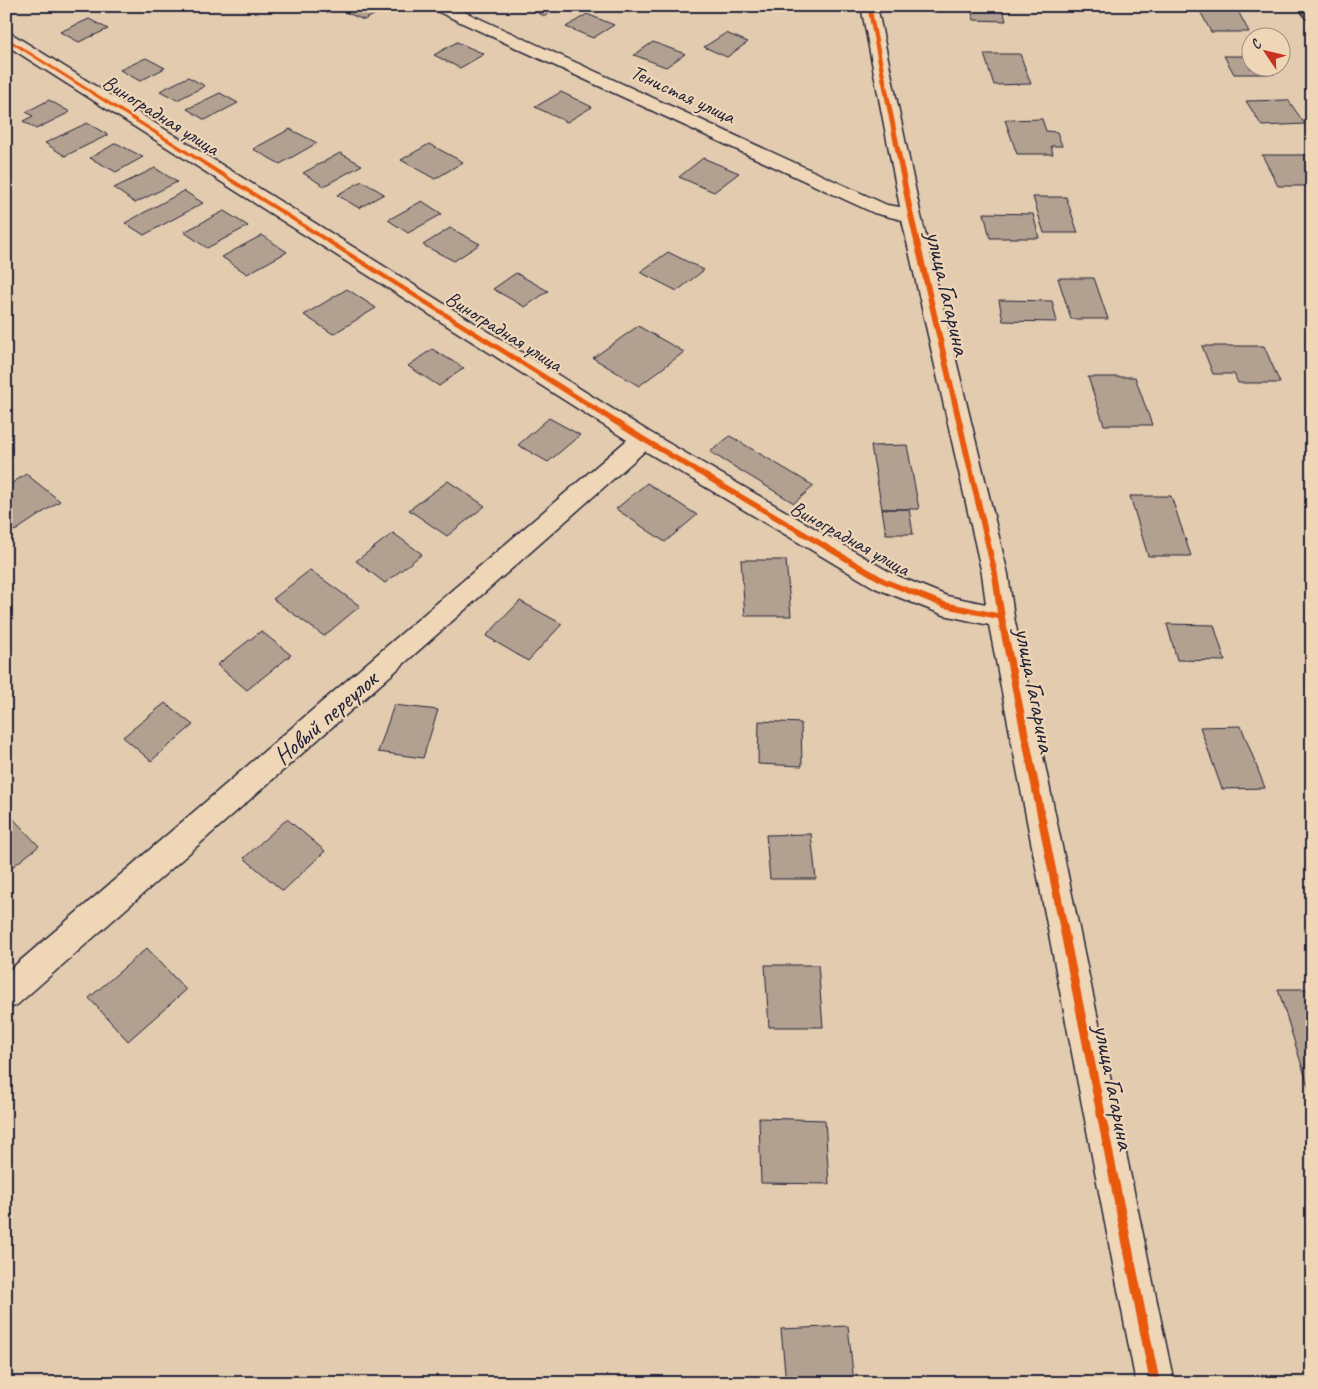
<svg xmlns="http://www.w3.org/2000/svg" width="1318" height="1389" font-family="Caveat,sans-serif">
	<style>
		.building { fill: #b2a191; stroke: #22223b }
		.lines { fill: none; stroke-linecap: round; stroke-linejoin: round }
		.minor-casing { stroke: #22223b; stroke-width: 3 }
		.minor { fill: #eed6b6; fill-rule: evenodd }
		.cycleway-casing { stroke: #eed6b6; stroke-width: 3 }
		.cycleway { fill: #e8590c; fill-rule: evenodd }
		.labels { text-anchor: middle; stroke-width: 4.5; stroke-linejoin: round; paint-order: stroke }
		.far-street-label { font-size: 21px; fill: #22223b; stroke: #eed6b6 }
		.street-label { font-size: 25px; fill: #22223b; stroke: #eed6b6 }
	</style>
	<rect width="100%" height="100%" fill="#e2cbae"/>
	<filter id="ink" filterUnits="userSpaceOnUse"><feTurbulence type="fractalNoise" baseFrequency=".02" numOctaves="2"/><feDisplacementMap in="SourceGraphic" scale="10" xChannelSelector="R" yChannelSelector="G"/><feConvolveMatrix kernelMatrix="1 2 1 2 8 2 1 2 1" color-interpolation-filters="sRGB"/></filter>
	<g filter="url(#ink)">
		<path class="building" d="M 347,6 L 383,6 L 387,8 L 364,20 L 340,10 Z
			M 522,6 L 561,6 L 545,16 Z
			M 704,6 L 739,6 L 738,11 L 703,8 Z
			M 970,6 L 1002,6 L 1006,21 L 974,20 Z
			M 1200,11 L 1238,11 L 1249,32 L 1211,32 Z
			M 587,14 L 614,25 L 593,38 L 566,27 Z
			M 89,19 L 108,29 L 79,42 L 60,32 Z
			M 726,33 L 748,42 L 727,57 L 704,47 Z
			M 457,42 L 484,54 L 460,68 L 434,55 Z
			M 653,42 L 685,54 L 666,67 L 634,55 Z
			M 984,54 L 1020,54 L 1031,84 L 994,85 Z
			M 1224,56 L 1250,56 L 1250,68 L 1271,68 L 1274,74 L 1234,74 Z
			M 146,58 L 165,68 L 140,81 L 120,70 Z
			M 188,77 L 205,86 L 177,100 L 160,91 Z
			M 561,92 L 592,107 L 567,122 L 535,107 Z
			M 220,93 L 238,103 L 205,120 L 187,109 Z
			M 49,100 L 70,112 L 36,129 L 23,121 L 33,116 L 26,112 Z
			M 1288,100 L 1305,124 L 1262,126 L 1246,101 Z
			M 1042,119 L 1046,131 L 1057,132 L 1062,146 L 1051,146 L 1053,154 L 1017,154 L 1005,120 Z
			M 87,123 L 108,135 L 65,156 L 45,143 Z
			M 290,129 L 317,143 L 280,164 L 253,149 Z
			M 116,143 L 143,157 L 116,172 L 90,158 Z
			M 429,144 L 463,162 L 435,179 L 401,160 Z
			M 340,153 L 362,165 L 324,186 L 303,173 Z
			M 1262,155 L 1312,155 L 1312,186 L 1278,186 Z
			M 703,158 L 739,173 L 714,192 L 679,177 Z
			M 155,168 L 177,182 L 135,203 L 114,188 Z
			M 362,181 L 384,194 L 359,208 L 337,195 Z
			M 184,191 L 203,203 L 144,235 L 125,223 Z
			M 1033,197 L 1066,197 L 1078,233 L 1044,233 Z
			M 422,201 L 442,214 L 408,233 L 388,220 Z
			M 224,211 L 248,226 L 207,248 L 184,232 Z
			M 984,213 L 1033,214 L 1039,238 L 990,238 Z
			M 450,228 L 480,244 L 454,261 L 423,245 Z
			M 262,235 L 287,252 L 247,274 L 222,257 Z
			M 668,252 L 704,270 L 677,291 L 640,272 Z
			M 516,273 L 548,291 L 525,307 L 493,289 Z
			M 1058,278 L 1094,278 L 1108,319 L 1071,319 Z
			M 347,289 L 376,308 L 333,334 L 304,315 Z
			M 999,300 L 1052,301 L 1057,322 L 1003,321 Z
			M 638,326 L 684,352 L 639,386 L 593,358 Z
			M 1202,346 L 1264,346 L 1280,383 L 1238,383 L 1234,374 L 1213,374 Z
			M 432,349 L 464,368 L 439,386 L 408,366 Z
			M 1088,377 L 1135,377 L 1152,425 L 1104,425 Z
			M 549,418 L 580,435 L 548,462 L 518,445 Z
			M 730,436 L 814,486 L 794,503 L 710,452 Z
			M 907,445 L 919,509 L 882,509 L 871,446 Z
			M 26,474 L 60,501 L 15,531 L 6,523 L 6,487 Z
			M 448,481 L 485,506 L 447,536 L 409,510 Z
			M 647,483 L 697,515 L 665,542 L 616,509 Z
			M 1130,496 L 1171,496 L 1191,556 L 1148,556 Z
			M 882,509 L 909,509 L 913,534 L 886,534 Z
			M 393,533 L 422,554 L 385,583 L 356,561 Z
			M 741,560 L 786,560 L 791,616 L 745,616 Z
			M 310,570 L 360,606 L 324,636 L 273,599 Z
			M 520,601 L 562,624 L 528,661 L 486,636 Z
			M 1167,624 L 1214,625 L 1225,661 L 1177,660 Z
			M 261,631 L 291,655 L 247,690 L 217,665 Z
			M 165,703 L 193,725 L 151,761 L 123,737 Z
			M 394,705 L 438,710 L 423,758 L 378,752 Z
			M 759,721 L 801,723 L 802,766 L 758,764 Z
			M 1241,726 L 1265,788 L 1222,789 L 1200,727 Z
			M 6,811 L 39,846 L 6,872 Z
			M 287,819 L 325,851 L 283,891 L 244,858 Z
			M 811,834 L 816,879 L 770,879 L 766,835 Z
			M 147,948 L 186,990 L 128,1041 L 89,998 Z
			M 765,965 L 818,965 L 823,1027 L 769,1027 Z
			M 1278,989 L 1312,989 L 1312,1099 L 1302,1066 Z
			M 759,1118 L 825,1120 L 829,1184 L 761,1183 Z
			M 848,1326 L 854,1383 L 786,1383 L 781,1329 Z"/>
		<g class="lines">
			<g class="minor-casing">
				<path id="minor" d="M 430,6 L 452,6 L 887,205 L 900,207 L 861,6 L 877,6 L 921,216 L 1008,574 L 1014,617 L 1174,1383 L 1136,1383 L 989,625 L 944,615 L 875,588 L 645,451 L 17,1005 L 6,1010 L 6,973 L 627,440 L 6,45 L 6,33 L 12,34 L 651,433 L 893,574 L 947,596 L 986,604 L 982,574 L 902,220 L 874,213 L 432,9 Z
					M 1298,6 L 1312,6 L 1312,20 L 1306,18 Z"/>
			</g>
			<use href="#minor" class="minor"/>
			<g class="cycleway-casing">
				<path id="cycleway" d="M 867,6 L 871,6 L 914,216 L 998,574 L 1005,617 L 1160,1383 L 1150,1383 L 998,619 L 944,608 L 882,583 L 641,441 L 6,40 L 6,37 L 645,437 L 886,579 L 945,602 L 997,613 L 992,574 L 908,216 Z"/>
			</g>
			<use href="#cycleway" class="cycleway"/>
		</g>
	</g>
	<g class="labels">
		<g class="far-street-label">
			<text transform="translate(683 94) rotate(25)" y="7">Тенистая улица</text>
			<text transform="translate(161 115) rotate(32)" y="7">Виноградная улица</text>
			<text transform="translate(504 331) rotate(32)" y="7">Виноградная улица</text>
			<text transform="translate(850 538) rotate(29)" y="7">Виноградная улица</text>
		</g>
		<g class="street-label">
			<text transform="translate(949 293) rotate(77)" y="9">улица Гагарина</text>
			<text transform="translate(1036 690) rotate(79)" y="9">улица Гагарина</text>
			<text transform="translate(325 717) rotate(-41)" y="9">Новый переулок</text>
			<text transform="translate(1115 1087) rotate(79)" y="9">улица Гагарина</text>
		</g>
	</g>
	<rect width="1318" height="1389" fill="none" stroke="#eed6b6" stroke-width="25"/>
	<rect x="12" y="12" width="1293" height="1364" fill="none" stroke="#22223b" stroke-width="2" filter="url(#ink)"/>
	<g transform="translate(1266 52) rotate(305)"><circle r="24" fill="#eed6b6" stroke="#9c8e85"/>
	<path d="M0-4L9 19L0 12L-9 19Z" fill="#c8321e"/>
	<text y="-8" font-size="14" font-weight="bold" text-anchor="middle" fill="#22223b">С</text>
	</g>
</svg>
